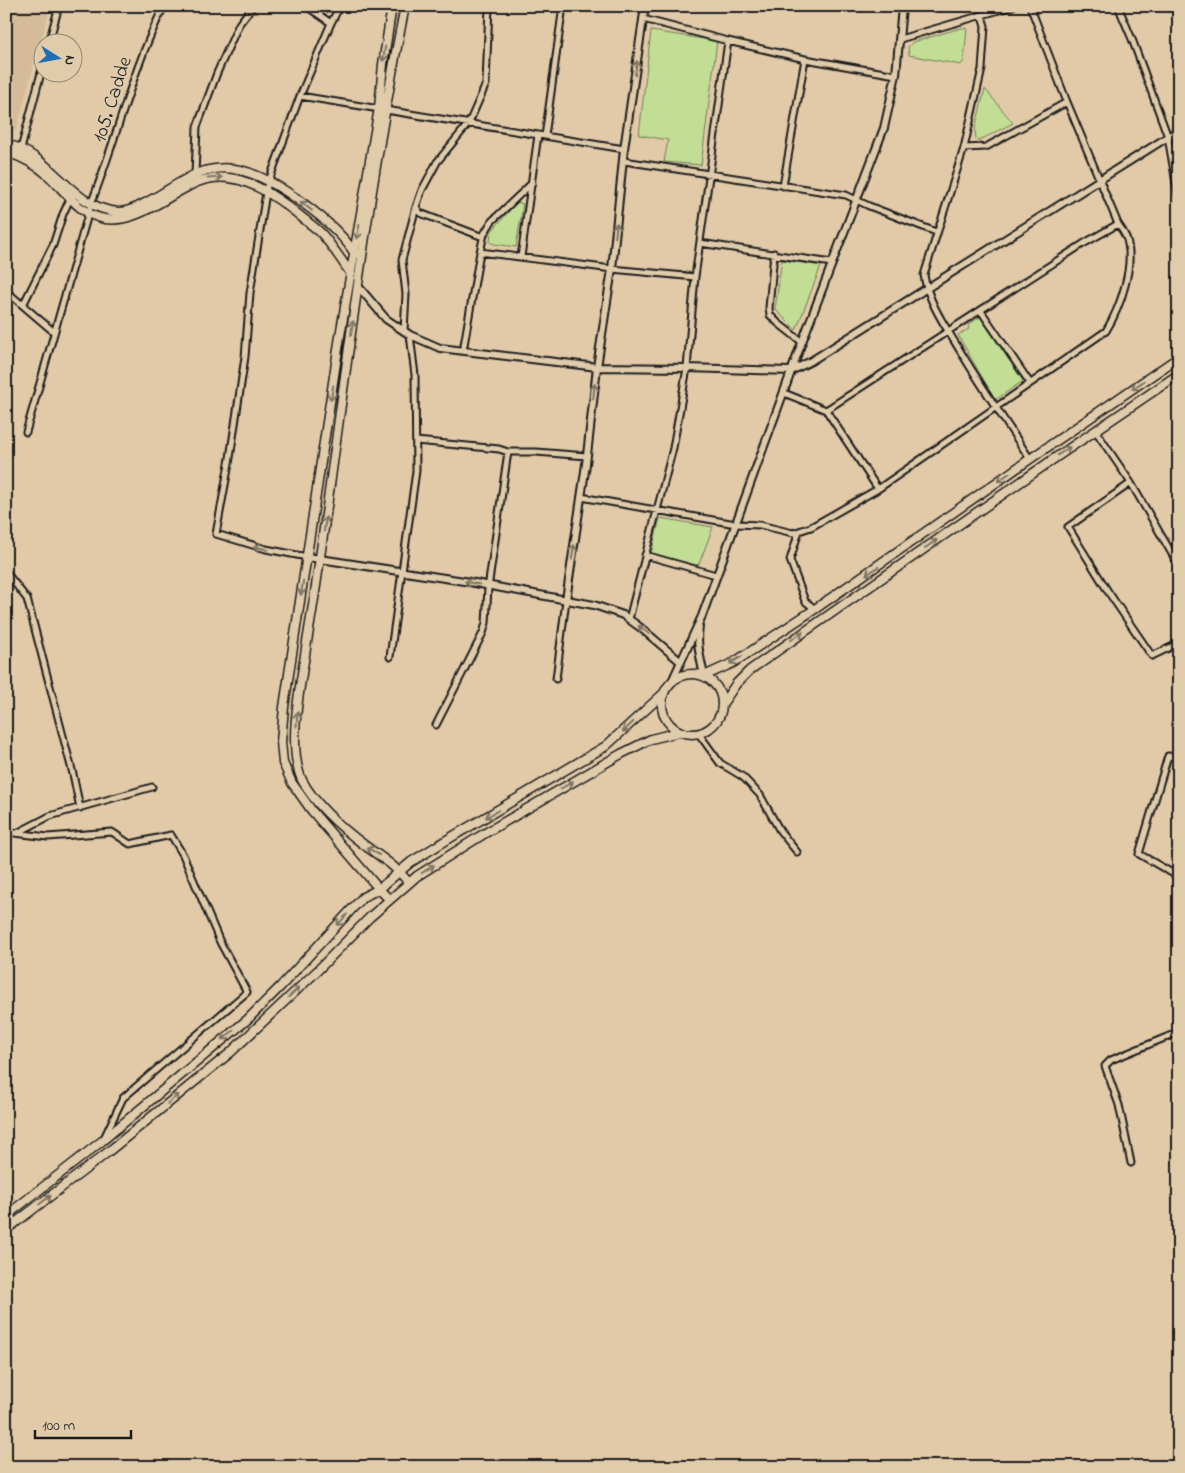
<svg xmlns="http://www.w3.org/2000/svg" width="1185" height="1473" font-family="'Indie Flower',sans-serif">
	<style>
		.built { fill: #d6bb9a }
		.green { fill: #c2dd94; stroke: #6f7c58 }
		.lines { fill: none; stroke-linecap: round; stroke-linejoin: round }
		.minor-casing { stroke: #1c1c1c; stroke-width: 9 }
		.tertiary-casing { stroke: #1c1c1c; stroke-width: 10 }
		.secondary-casing { stroke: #1c1c1c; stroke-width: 11 }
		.minor { stroke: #e0ccab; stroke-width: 5 }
		.tertiary { stroke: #e0ccab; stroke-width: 6 }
		.secondary { stroke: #e0ccab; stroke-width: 8 }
		.oneway { stroke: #7e7464 }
		.labels { text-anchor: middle; stroke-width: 4; stroke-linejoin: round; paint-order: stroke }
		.street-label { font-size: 20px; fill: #1c1c1c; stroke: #e0ccab }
	</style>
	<rect width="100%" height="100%" fill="#e2caa8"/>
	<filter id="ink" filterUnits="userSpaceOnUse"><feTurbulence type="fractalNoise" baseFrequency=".02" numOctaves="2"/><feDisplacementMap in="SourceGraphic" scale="10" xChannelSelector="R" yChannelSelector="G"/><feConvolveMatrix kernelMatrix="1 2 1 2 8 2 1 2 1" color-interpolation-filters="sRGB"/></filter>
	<g filter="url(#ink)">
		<path class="built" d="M 6,6 L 47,6 L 49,12 L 16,130 L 7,133 Z"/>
		<path class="green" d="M 961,28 L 967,28 L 964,61 L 961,65 L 909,55 L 908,47 L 913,42 Z
			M 651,31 L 717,41 L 701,165 L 664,162 L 668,140 L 639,135 Z
			M 985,89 L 1013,123 L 978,141 L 976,139 L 975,129 Z
			M 517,202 L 523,204 L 516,247 L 494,244 L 490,242 L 491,232 Z
			M 782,260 L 821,266 L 796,330 L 775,309 Z
			M 980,317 L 1023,381 L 995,400 L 958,335 L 969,329 L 968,325 Z
			M 660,518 L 713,527 L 699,564 L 696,565 L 651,554 Z"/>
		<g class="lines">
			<g class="minor-casing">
				<path id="minor" d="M 306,6 L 331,23
					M 1118,6 L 1132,39 L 1168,137 L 1179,200
					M 982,16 L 985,26 L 982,69 L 964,148 L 924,275 C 928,303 948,330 962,354 C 984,390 1007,424 1030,459
					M 643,19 L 728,41
					M 900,39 L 1013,6
					M 49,42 L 59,6
					M 805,59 L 896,75
					M 300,96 L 624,149
					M 545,136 L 563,6
					M 964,148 L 986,147 L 1067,102
					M 21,149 L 42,69
					M 624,161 L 846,195 L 869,206 L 936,232
					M 195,174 L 197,127 L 217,73 L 239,24 L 253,6
					M 483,237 L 420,213 L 416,207 L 422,190 L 437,162 L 469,123 L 486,84 L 489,6
					M 700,243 L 832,263
					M 480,252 L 612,269 L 695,277
					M 774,253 L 769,308 L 770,315 L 778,323 L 802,342
					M 521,257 L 538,135
					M 6,291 L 54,332
					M 23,305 L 53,245 L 63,214 L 70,199
					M 981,311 L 1030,383
					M 404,331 L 406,294 L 402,260 L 416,207
					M 463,351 L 480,252 L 484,234 L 492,221 L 532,183
					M 784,393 L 826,410 L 878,489
					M 826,410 L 1083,244 L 1118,224
					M 1095,430 L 1131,483 L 1179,566
					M 26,432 L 91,204 C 117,138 132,70 164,6
					M 416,441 L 499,449 L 508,452 L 536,452 L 587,456
					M 1131,483 L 1068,527 L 1109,593 L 1152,656 L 1175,645 L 1179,648
					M 581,497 L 736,524 L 760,525 L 793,533 L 811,527 L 878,489 L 1106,331 C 1120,308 1136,264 1126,237 C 1124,233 1121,228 1118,224 L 1067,102 L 1030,6
					M 799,531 L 790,560 L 805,601 L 815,609
					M 645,555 L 716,575
					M 307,557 L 266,549 L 216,534 L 230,458 L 245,357 L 250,293 L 267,186 L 300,96 L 331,23 L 340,6
					M 6,572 L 27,599 L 73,774 L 80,808
					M 629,619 L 673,448 L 687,368 L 695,277 L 728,41 L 805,59 L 783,186
					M 390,657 L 416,471 L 415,375 L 410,335
					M 556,679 L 566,600
					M 436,725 L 483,633 L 486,623 L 488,588 L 508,452
					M 699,734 L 720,763 L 743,777 L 760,795 L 780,831 L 797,852
					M 1179,757 L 1168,756 L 1139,854 L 1179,877
					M 6,832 L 48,837 L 112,832 L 130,844 L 171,835 L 183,855 L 220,942 L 247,992 L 123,1098 L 104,1138
					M 17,833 L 50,816 L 152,787
					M 1131,1163 L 1119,1105 L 1105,1066 L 1111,1060 L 1179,1032"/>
			</g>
			<g class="tertiary-casing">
				<path id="tertiary" d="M 358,286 L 386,319 L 410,335 L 440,348 L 597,367 L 687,368 L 791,371 L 811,361 L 1179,130
					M 307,557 L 464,581 L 594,605 L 623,615 L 641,628 L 681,662
					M 566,600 L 586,464 L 597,367 L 612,269 L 624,149 L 645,6
					M 699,627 C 696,644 701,660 704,676
					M 672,681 L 702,616 L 802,342 L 884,128 L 896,75 L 902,6"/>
			</g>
			<g class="secondary-casing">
				<path id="secondary" d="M 405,6 C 368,189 346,373 320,557 C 316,590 310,622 305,655 C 300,688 287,748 302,780 C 315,805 344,830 367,847 C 382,858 397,867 409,883
					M 6,144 C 52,154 72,209 118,212 C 138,213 176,182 196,174 C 209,168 226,167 240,170 C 275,178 337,224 355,254
					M 6,152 C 22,157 37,165 49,176 C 67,193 80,215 105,219 C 136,223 163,199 189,186 C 229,164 267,189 299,215 C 306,221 315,227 322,234 C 333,247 342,261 351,274
					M662 704a30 30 0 1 1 60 0a30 30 0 1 1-60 0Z
					M 704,676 L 733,663 L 815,609 L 1030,459 L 1179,357
					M 723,703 L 736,684 L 750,670 L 800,635 L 1058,456 L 1179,374
					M 389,899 L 379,889 L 312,811 L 292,783 L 283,763 L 281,742 L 284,707 L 340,336 L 379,108 L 383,64 L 392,6
					M 6,1216 L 102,1141 L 248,1019 L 280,987 L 363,897 L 379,889 L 411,862 L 445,841 L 606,746 L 664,693
					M 6,1230 L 108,1152 L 230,1053 L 316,972 L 370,917 L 417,876 L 482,835 L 621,754 L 651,739 L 679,732"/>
			</g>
			<use href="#minor" class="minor"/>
			<use href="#tertiary" class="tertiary"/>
			<use href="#secondary" class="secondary"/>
		</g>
		<defs><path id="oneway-shaft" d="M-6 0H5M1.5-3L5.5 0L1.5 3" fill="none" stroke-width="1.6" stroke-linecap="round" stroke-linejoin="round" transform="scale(1.25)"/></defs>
		<g class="oneway">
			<use href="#oneway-shaft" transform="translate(384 54) rotate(99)"/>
			<use href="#oneway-shaft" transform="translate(636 68) rotate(-82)"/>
			<use href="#oneway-shaft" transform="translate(215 178) rotate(-4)"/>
			<use href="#oneway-shaft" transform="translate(306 206) rotate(-142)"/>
			<use href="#oneway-shaft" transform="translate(616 230) rotate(-84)"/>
			<use href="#oneway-shaft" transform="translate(358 232) rotate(100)"/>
			<use href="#oneway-shaft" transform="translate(352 328) rotate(-82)"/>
			<use href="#oneway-shaft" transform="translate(1138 385) rotate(146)"/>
			<use href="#oneway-shaft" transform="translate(594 391) rotate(-84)"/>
			<use href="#oneway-shaft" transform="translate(332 393) rotate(99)"/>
			<use href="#oneway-shaft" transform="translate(1064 451) rotate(-34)"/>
			<use href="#oneway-shaft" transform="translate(1004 477) rotate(145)"/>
			<use href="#oneway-shaft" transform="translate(325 524) rotate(-82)"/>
			<use href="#oneway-shaft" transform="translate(931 544) rotate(-35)"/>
			<use href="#oneway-shaft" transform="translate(261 548) rotate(-164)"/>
			<use href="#oneway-shaft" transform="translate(573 552) rotate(-81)"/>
			<use href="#oneway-shaft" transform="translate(872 571) rotate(146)"/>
			<use href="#oneway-shaft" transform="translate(472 583) rotate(-169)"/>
			<use href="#oneway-shaft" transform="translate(302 588) rotate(99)"/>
			<use href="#oneway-shaft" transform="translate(644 630) rotate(-141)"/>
			<use href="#oneway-shaft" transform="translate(797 636) rotate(-35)"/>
			<use href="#oneway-shaft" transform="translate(736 660) rotate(149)"/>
			<use href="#oneway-shaft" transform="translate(297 719) rotate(-86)"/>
			<use href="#oneway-shaft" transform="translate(628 727) rotate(136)"/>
			<use href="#oneway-shaft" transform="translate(567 785) rotate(-30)"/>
			<use href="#oneway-shaft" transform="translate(492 814) rotate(150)"/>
			<use href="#oneway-shaft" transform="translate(373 851) rotate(-146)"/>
			<use href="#oneway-shaft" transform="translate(428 869) rotate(-33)"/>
			<use href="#oneway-shaft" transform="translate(342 920) rotate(132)"/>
			<use href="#oneway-shaft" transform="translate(294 992) rotate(-43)"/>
			<use href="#oneway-shaft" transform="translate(228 1035) rotate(140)"/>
			<use href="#oneway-shaft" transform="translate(173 1099) rotate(-39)"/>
			<use href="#oneway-shaft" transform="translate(45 1200) rotate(-37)"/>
		</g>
	</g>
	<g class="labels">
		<g class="street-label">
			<text transform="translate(111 99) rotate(-72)" y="7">105. Cadde</text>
		</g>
	</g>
	<rect width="1185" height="1473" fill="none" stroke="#e0ccab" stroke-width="25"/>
	<rect x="12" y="12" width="1160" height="1448" fill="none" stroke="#1c1c1c" stroke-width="2" filter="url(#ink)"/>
	<g transform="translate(58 58) rotate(101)"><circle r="24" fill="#e0ccab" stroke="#928672"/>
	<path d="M0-4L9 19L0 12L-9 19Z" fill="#1f6fb2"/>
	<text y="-8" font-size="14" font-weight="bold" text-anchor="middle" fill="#1c1c1c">N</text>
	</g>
	<path d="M35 1430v8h96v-8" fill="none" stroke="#1c1c1c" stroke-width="2.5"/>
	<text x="42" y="1430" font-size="15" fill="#1c1c1c" stroke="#e0ccab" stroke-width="4" paint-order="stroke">100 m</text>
</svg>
